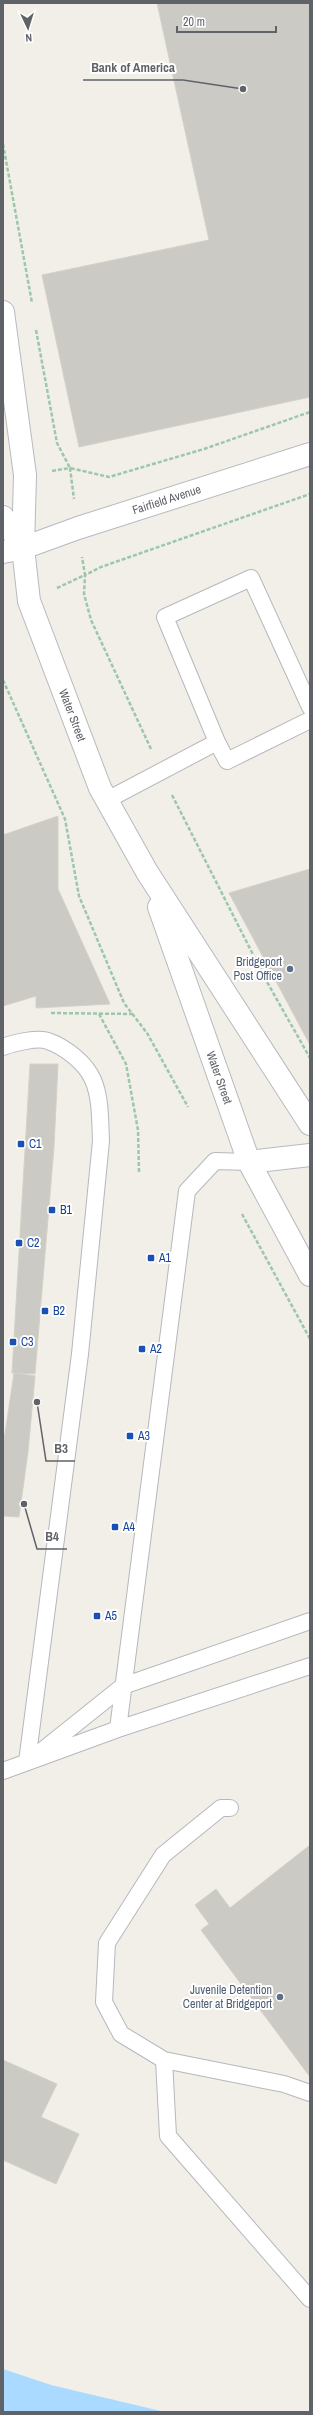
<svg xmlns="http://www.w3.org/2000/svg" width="313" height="2415" font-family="'Archivo Narrow',sans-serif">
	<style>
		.water { fill: #aadaff }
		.building { fill: #cccac5; stroke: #d6d1c6 }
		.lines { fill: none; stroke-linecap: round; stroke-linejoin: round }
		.lane-casing { stroke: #b5b8bc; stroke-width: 18 }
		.secondary-casing { stroke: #b6babf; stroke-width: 24 }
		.path { stroke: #9cc7a9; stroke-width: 2.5; stroke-dasharray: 4 2; stroke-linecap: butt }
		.lane { stroke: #fff; stroke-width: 16 }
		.secondary { stroke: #fff; stroke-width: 22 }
		.service-dot { fill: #5c6f8a; stroke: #fff; stroke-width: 1.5 }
		.transit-dot { fill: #1a4fb4; stroke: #fff; stroke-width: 1.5 }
		.labels { text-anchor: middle; stroke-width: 4; stroke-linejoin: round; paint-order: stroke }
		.street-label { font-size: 12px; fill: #5f6368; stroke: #fff }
		.service-label { font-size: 12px; fill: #4e5e75; stroke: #fff; text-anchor: end }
		.transit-label { font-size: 12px; fill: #164399; stroke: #fff; text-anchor: start }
		.leader { fill: none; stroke: #5f6368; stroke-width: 1.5 }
		.callout-dot { fill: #5f6368; stroke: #fff; stroke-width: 1.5 }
		.callout-label { font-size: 13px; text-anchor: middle; font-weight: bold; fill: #5f6368; stroke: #fff; stroke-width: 4; stroke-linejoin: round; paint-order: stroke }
	</style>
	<rect width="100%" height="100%" fill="#f1efe8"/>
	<path class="water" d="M 3,2369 L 51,2385 L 165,2412 L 3,2412 Z"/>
	<path class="building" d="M 157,3 L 310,3 L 310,397 L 79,447 L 42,275 L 209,240 Z
		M 58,816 L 58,889 L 110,1004 L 36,1008 L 36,996 L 3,1006 L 3,835 Z
		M 310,869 L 310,1045 L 229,893 Z
		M 30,1064 L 58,1064 L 54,1147 L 35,1374 L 12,1373 Z
		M 14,1373 L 35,1376 L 28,1452 L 19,1517 L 3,1516 L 3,1447 Z
		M 310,1845 L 310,2077 L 201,1930 L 209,1924 L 195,1905 L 216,1889 L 230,1908 Z
		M 3,2060 L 57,2084 L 41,2117 L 79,2134 L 56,2184 L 3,2160 Z"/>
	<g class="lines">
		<g class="lane-casing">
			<path id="lane" d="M 217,742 L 227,761 L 310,720
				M 107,800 L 217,742 L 165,617 L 251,578 L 310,707
				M 3,1047 C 13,1043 38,1037 48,1041 C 65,1047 86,1063 93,1080 C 101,1098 100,1122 101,1141 L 80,1354 L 27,1762
				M 118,1729 L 187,1191 L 215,1161 L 249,1162
				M 38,1754 L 123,1686 L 310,1621
				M 3,1771 L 118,1729 L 310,1666
				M 164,2060 L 121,2034 L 104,2002 L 107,1943 L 163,1855 L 221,1808 L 230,1808
				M 310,2093 L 284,2084 L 164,2060 L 168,2136 L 310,2299"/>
		</g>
		<g class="secondary-casing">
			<g id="secondary">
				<path id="s1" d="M 3,312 L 25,475 L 23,548 L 29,601 L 100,788 L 147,872 L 310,1124"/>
				<path d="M 3,517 L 23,548"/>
				<path id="s2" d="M 3,552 L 23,548 L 78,528 L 310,454"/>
				<path id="s3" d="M 159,907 L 249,1162 L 310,1275"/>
				<path d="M 249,1162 L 310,1155"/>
			</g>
		</g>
		<path class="path" d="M 3,144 L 32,303
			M 36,330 L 57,443 L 70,468 L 109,477 L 204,449 L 310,412
			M 52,471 L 70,468 L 74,499
			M 57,588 L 85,575 L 82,557
			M 3,680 L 65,819 L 79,896 L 124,1003 L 147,1033 L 188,1107
			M 151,749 L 91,620 L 84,594 L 85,575 L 101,567 L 310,494
			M 172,795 L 267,982 L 310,1058
			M 51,1013 L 133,1014
			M 99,1014 L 126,1064 L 138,1130 L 139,1172
			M 242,1214 L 310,1339"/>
		<use href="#lane" class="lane"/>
		<use href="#secondary" class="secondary"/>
	</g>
	<g class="service-dot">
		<circle cx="290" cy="969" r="4"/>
		<circle cx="280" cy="1997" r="4"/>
	</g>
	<g class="transit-dot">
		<rect x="17" y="1140" width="8" height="8" rx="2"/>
		<rect x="48" y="1206" width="8" height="8" rx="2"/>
		<rect x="15" y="1239" width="8" height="8" rx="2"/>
		<rect x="147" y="1254" width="8" height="8" rx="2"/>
		<rect x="41" y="1307" width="8" height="8" rx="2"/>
		<rect x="9" y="1338" width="8" height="8" rx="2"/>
		<rect x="138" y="1345" width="8" height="8" rx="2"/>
		<rect x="126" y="1432" width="8" height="8" rx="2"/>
		<rect x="111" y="1523" width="8" height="8" rx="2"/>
		<rect x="93" y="1612" width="8" height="8" rx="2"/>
	</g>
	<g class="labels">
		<g class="street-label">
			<text dy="4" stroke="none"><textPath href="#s2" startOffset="172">Fairfield Avenue</textPath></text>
			<text dy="4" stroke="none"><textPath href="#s1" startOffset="413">Water Street</textPath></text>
			<text dy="4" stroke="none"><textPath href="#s3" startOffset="181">Water Street</textPath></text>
		</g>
		<g class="service-label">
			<text x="282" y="966">Bridgeport<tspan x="282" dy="14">Post Office</tspan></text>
			<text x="272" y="1994">Juvenile Detention<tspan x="272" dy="14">Center at Bridgeport</tspan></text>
		</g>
		<g class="transit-label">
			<text x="29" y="1148">C1</text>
			<text x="60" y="1214">B1</text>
			<text x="27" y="1247">C2</text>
			<text x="159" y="1262">A1</text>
			<text x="53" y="1315">B2</text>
			<text x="21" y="1346">C3</text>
			<text x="150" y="1353">A2</text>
			<text x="138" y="1440">A3</text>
			<text x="123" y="1531">A4</text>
			<text x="105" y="1620">A5</text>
		</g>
	</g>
	<path class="leader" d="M243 89L183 80H83M37 1402L46 1461H75M24 1504L37 1549H67"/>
	<g class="callout-dot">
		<circle cx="243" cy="89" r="4"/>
		<circle cx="37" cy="1402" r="4"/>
		<circle cx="24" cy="1504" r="4"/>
	</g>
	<g class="callout-label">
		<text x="133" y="72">Bank of America</text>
		<text x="61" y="1453">B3</text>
		<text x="52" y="1541">B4</text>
	</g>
	<rect width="313" height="2415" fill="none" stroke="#5f6368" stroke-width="8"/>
	<g transform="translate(28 28) rotate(176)" stroke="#ffffff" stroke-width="3" paint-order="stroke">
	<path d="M0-3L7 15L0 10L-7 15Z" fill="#5f6368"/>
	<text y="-6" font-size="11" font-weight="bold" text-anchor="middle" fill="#5f6368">N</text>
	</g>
	<path d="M177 26v6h99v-6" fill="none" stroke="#5f6368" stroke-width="2"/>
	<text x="183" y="26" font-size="12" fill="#5f6368" stroke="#ffffff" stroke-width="3" paint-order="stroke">20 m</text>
</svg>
